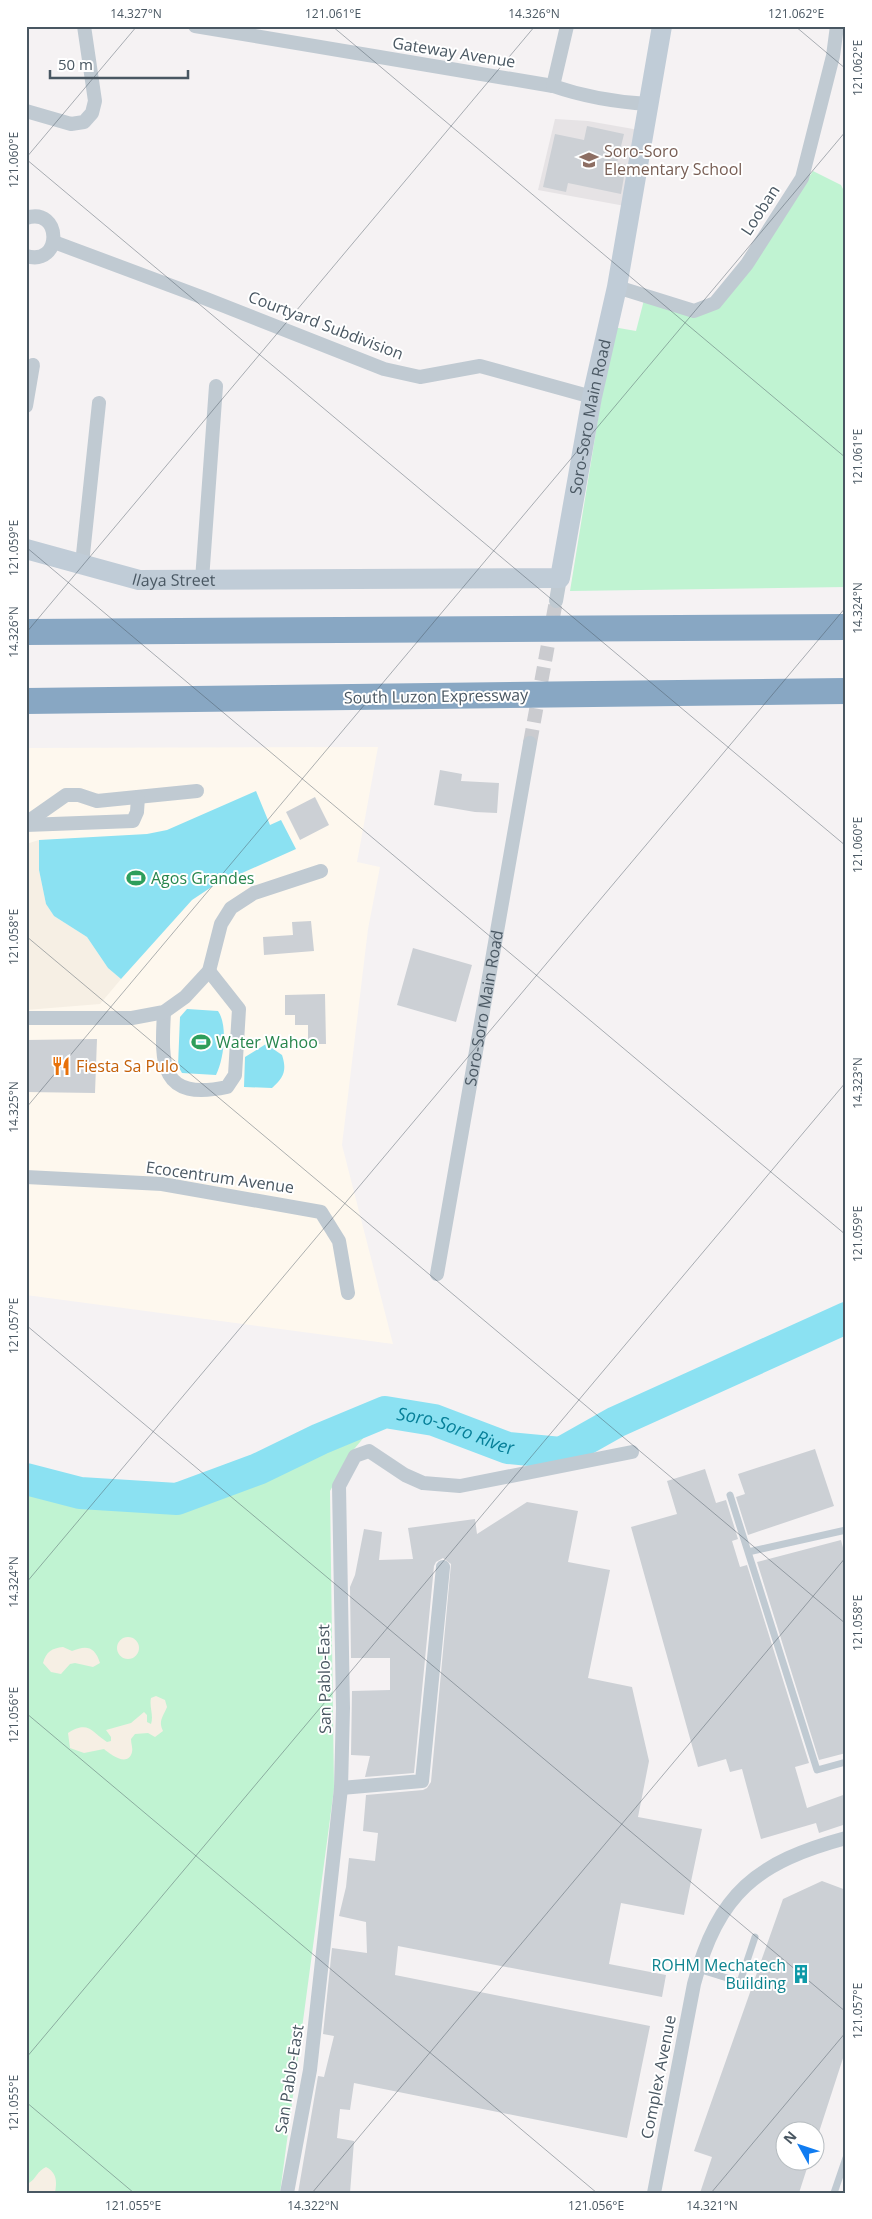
<svg xmlns="http://www.w3.org/2000/svg" width="872" height="2219" font-family="'Open Sans',sans-serif">
	<style>
		.commercial { fill: #fef8ee }
		.education { fill: #e6e3e5 }
		.green { fill: #c0f3d2 }
		.sand { fill: #f6efe4 }
		.water { fill: #8be1f2 }
		.lines { fill: none; stroke-linecap: round; stroke-linejoin: round }
		.river { stroke: #8be1f2; stroke-width: 32 }
		.building { fill: #ccd0d5 }
		.street-tunnel { stroke: #cacbcf; stroke-width: 14; stroke-dasharray: 14 7; stroke-linecap: butt }
		.lane { stroke: #c0cad2; stroke-width: 7 }
		.street { stroke: #c0cad2; stroke-width: 14 }
		.secondary { stroke: #c0ccd7; stroke-width: 20 }
		.highway { stroke: #88a7c3; stroke-width: 26 }
		.ticks { fill: none; stroke: #495762; stroke-width: 1; stroke-opacity: 0.45 }
		.labels { text-anchor: middle; stroke-width: 4; stroke-linejoin: round; paint-order: stroke }
		.street-label { font-size: 16px; fill: #495762; stroke: #fff }
		.education-label { font-size: 16px; fill: #785e54; stroke: #fff; text-anchor: start }
		.leisure-label { font-size: 16px; fill: #27864d; stroke: #fff; text-anchor: start }
		.food-label { font-size: 16px; fill: #c56008; stroke: #fff; text-anchor: start }
		.culture-label { font-size: 16px; fill: #0d838f; stroke: #fff; text-anchor: end }
		.water-label { font-size: 18px; font-style: italic; fill: #067f98; stroke: #fff }
		.neatline { fill: none; stroke: #495762; stroke-width: 2 }
		.ticks-label { font-size: 12px; text-anchor: middle; fill: #495762 }
	</style>
	<rect width="100%" height="100%" fill="#f5f2f3"/>
	<path class="commercial" d="M 378,747 L 357,862 L 380,867 L 368,929 L 342,1145 L 393,1344 L 26,1295 L 26,748 Z"/>
	<path class="education" d="M 555,119 L 588,121 L 639,130 L 625,206 L 538,190 Z"/>
	<path class="green" d="M 813,171 L 841,185 L 846,195 L 846,587 L 570,591 L 613,327 L 636,331 L 644,300 L 697,314 L 765,243 Z
		M 385,1412 L 350,1454 L 330,1491 L 334,1789 L 280,2193 L 26,2193 L 26,1479 L 80,1493 L 177,1499 L 258,1470 L 320,1439 Z"/>
	<path class="sand" d="M 39,840 L 39,870 L 46,904 L 54,916 L 87,937 L 108,968 L 121,979 L 100,1004 L 26,1010 L 26,844 Z
		M117 1648a11 11 0 1 1 22 0a11 11 0 1 1-22 0Z
		M 63,1647 L 72,1651 C 86,1645 95,1646 100,1663 L 93,1667 L 75,1663 L 70,1664 L 61,1674 L 51,1672 L 43,1663 C 46,1652 52,1648 63,1647 Z
		M 156,1696 L 165,1700 L 167,1707 C 163,1717 158,1721 163,1731 L 155,1737 L 148,1733 L 135,1734 L 131,1739 C 131,1744 133,1748 132,1752 C 128,1768 110,1754 104,1749 L 84,1753 L 70,1748 L 68,1733 C 89,1720 91,1732 107,1742 L 111,1741 L 111,1737 L 106,1730 L 131,1723 L 144,1712 L 147,1715 L 147,1722 L 151,1724 C 154,1715 149,1707 151,1698 Z
		M 46,2167 C 57,2173 57,2181 55,2193 L 26,2193 L 26,2170 L 29,2183 C 36,2179 37,2171 46,2167 Z"/>
	<path class="water" d="M 256,791 L 270,825 L 281,820 L 296,849 L 213,886 L 192,900 L 121,979 L 108,968 L 87,937 L 54,916 L 46,904 L 39,870 L 39,840 L 147,834 L 167,830 Z
		M 187,1009 L 218,1011 C 228,1025 224,1059 216,1075 L 182,1073 L 178,1066 L 180,1017 Z
		M 266,1044 L 282,1055 C 287,1070 284,1078 272,1088 L 244,1087 L 245,1057 Z"/>
	<g class="lines">
		<path class="river" id="s1" d="M 26,1479 L 80,1493 L 177,1499 L 258,1469 L 320,1439 L 385,1412 L 434,1420 L 508,1448 L 561,1453 L 616,1422 L 846,1318"/>
	</g>
	<path class="building" d="M 587,126 L 624,134 L 617,163 L 626,165 L 621,194 L 568,183 L 566,192 L 543,187 L 555,134 L 584,140 Z
		M 440,770 L 462,774 L 461,781 L 499,783 L 497,813 L 475,812 L 434,805 Z
		M 315,797 L 329,825 L 300,840 L 286,812 Z
		M 311,921 L 314,951 L 264,955 L 263,937 L 293,935 L 292,922 Z
		M 413,948 L 472,965 L 456,1022 L 397,1005 Z
		M 325,994 L 326,1044 L 308,1044 L 308,1025 L 295,1025 L 295,1015 L 285,1015 L 285,995 Z
		M 97,1039 L 95,1093 L 26,1092 L 26,1040 Z
		M 815,1449 L 834,1506 L 748,1535 L 736,1497 L 745,1494 L 738,1474 Z
		M 705,1469 L 716,1503 L 726,1500 L 738,1539 L 732,1541 L 740,1567 L 747,1565 L 809,1763 L 795,1767 L 807,1808 L 846,1794 L 846,1824 L 819,1833 L 816,1823 L 761,1839 L 742,1769 L 730,1772 L 726,1759 L 698,1767 L 631,1527 L 677,1514 L 667,1481 Z
		M 527,1502 L 578,1511 L 568,1562 L 610,1570 L 588,1678 L 632,1687 L 649,1761 L 638,1817 L 702,1829 L 684,1915 L 621,1903 L 609,1964 L 666,1975 L 662,1997 L 398,1946 L 395,1975 L 650,2026 L 627,2138 L 354,2083 L 350,2110 L 340,2109 L 337,2138 L 354,2141 L 350,2193 L 298,2193 L 318,2076 L 324,2077 L 334,2036 L 323,2034 L 332,1948 L 367,1953 L 366,1922 L 339,1916 L 346,1887 L 349,1858 L 375,1861 L 378,1833 L 363,1831 L 366,1795 L 423,1790 L 427,1788 L 431,1782 L 451,1564 L 443,1558 L 436,1562 L 434,1566 L 414,1773 L 365,1777 L 370,1756 L 351,1755 L 352,1691 L 390,1690 L 390,1658 L 351,1658 L 350,1587 L 355,1575 L 364,1529 L 382,1532 L 379,1560 L 413,1559 L 408,1528 L 475,1519 L 477,1534 Z
		M 841,1540 L 846,1559 L 846,1753 L 819,1760 L 757,1562 Z
		M 822,1881 L 846,1890 L 846,2049 L 819,2132 L 784,2132 L 784,2162 L 809,2162 L 799,2193 L 700,2193 L 712,2157 L 694,2151 L 783,1899 Z"/>
	<g class="lines">
		<path class="street-tunnel" d="M 530,743 L 556,601"/>
		<path class="lane" d="M 730,1495 L 817,1770 L 846,1762
			M 748,1552 L 846,1530
			M 698,1969 L 740,1982 L 755,1937
			M 834,2193 L 846,2158"/>
		<g class="street">
			<path d="M 195,26 L 553,86 C 585,97 614,102 648,104"/>
			<path d="M 553,86 L 567,26"/>
			<path d="M 26,111 L 71,124 L 84,122 L 92,113 L 95,101 L 84,26"/>
			<path d="M 26,218 C 62,206 63,267 26,256"/>
			<path d="M 54,242 L 204,298 L 384,369 L 420,377 L 480,366 L 592,397"/>
			<path d="M 617,287 L 694,311 L 715,303 L 747,264 L 802,178 L 833,56 L 837,26"/>
			<path d="M 26,406 L 33,365"/>
			<path d="M 82,564 L 99,403"/>
			<path d="M 202,580 L 216,386"/>
			<path d="M 556,601 L 560,578"/>
			<path d="M 26,823 L 66,795 L 79,795 L 97,801 L 197,791"/>
			<path d="M 26,825 L 133,821 L 137,812 L 138,797"/>
			<path d="M 164,1012 C 161,1065 160,1101 227,1087 L 235,1075 L 239,1009 L 209,971"/>
			<path d="M 26,1018 L 132,1018 L 164,1012 L 185,997 L 209,971 L 221,924 L 231,908 L 254,893 L 321,871"/>
			<path d="M 26,1177 L 162,1184 L 321,1212 L 339,1241 L 348,1293"/>
			<path id="s2" d="M 437,1274 L 530,743"/>
			<path d="M 341,1788 L 422,1781 L 443,1567"/>
			<path d="M 287,2193 L 310,2070 L 341,1788 L 343,1708 L 339,1486 L 355,1456 L 369,1451 L 405,1475 L 423,1483 L 460,1486 L 632,1452"/>
			<path d="M 654,2193 L 694,1984 C 718,1893 757,1862 846,1838"/>
		</g>
		<path class="secondary" id="s3" d="M 26,549 L 139,580 L 560,578 L 592,397 L 617,287 L 662,26"/>
		<path class="highway" d="M 26,632 L 846,627
			M 26,701 L 846,691"/>
	</g>
	<path class="ticks" d="M 332,26 L 846,458M 795,26 L 846,69M 26,158 L 137,26M 26,159 L 846,846M 26,547 L 846,1235M 26,633 L 535,26M 26,936 L 846,1624M 26,1108 L 846,131M 26,1325 L 846,2012M 26,1583 L 846,607M 26,1713 L 597,2193M 26,2058 L 846,1082M 26,2102 L 134,2193M 312,2193 L 846,1557M 711,2193 L 846,2032"/>
	<defs>
		<g id="school-bare" transform="scale(1.5)"><path d="M0-5L7-2L0 1L-7-2ZM-4 1L0 2.5L4 1V4Q0 6-4 4Z" fill="#8d6e63" stroke="#fff" stroke-width="2.5" paint-order="stroke"/></g>
		<g id="stadium-bare" transform="scale(1.5)"><path d="M0-5a6.5 5 0 1 0 0 10a6.5 5 0 1 0 0-10ZM-3.5-1.8h7v3.6h-7Z" fill="#2e9e5b" stroke="#fff" stroke-width="2.5" paint-order="stroke"/></g>
		<g id="restaurant-bare" transform="scale(1.5)"><path d="M-5-6h1v4h1v-4h1v4h1v-4h1v5L-1.5 .5V6h-2V.5L-5-1ZM5-6V6H3V1.5H1.5Q1.5-4 5-6Z" fill="#e8710a" stroke="#fff" stroke-width="2.5" paint-order="stroke"/></g>
		<g id="building-bare" transform="scale(1.5)"><path d="M-4-6H4V6H1V3H-1V6H-4ZM-2.5-4.3h1.7v1.8h-1.7ZM.8-4.3h1.7v1.8H.8ZM-2.5-1h1.7V.8h-1.7ZM.8-1h1.7V.8H.8Z" fill="#0f9aa8" stroke="#fff" stroke-width="2.5" paint-order="stroke"/></g>
	</defs>
	<g fill-rule="evenodd">
		<use href="#school-bare" x="589" y="160"/>
		<use href="#stadium-bare" x="136" y="878"/>
		<use href="#stadium-bare" x="201" y="1042"/>
		<use href="#restaurant-bare" x="61" y="1066"/>
		<use href="#building-bare" x="801" y="1974"/>
	</g>
	<g class="labels">
		<g class="street-label">
			<text transform="translate(454 52) rotate(9)" y="6">Gateway Avenue</text>
			<text transform="translate(760 210) rotate(-57)" y="6">Looban</text>
			<text transform="translate(326 325) rotate(21)" y="6">Courtyard Subdivision</text>
			<text dy="6" stroke="none"><textPath href="#s3" startOffset="702">Soro-Soro Main Road</textPath></text>
			<text dy="6" stroke="none"><textPath href="#s3" startOffset="152">Ilaya Street</textPath></text>
			<text transform="translate(436 696) rotate(-1)" y="6">South Luzon Expressway</text>
			<text dy="6" stroke="none"><textPath href="#s2" startOffset="270">Soro-Soro Main Road</textPath></text>
			<text transform="translate(220 1177) rotate(8)" y="6">Ecocentrum Avenue</text>
			<text transform="translate(324 1679) rotate(-91)" y="6">San Pablo-East</text>
			<text transform="translate(658 2077) rotate(-79)" y="6">Complex Avenue</text>
			<text transform="translate(289 2079) rotate(-81)" y="6">San Pablo-East</text>
		</g>
		<g class="education-label">
			<text x="604" y="157">Soro-Soro<tspan x="604" dy="18">Elementary School</tspan></text>
		</g>
		<g class="leisure-label">
			<text x="151" y="884">Agos Grandes</text>
			<text x="216" y="1048">Water Wahoo</text>
		</g>
		<g class="food-label">
			<text x="76" y="1072">Fiesta Sa Pulo</text>
		</g>
		<g class="culture-label">
			<text x="786" y="1971">ROHM Mechatech<tspan x="786" dy="18">Building</tspan></text>
		</g>
		<g class="water-label">
			<text dy="6" stroke="none"><textPath href="#s1" startOffset="452">Soro-Soro River</textPath></text>
		</g>
	</g>
	<rect width="872" height="2219" fill="none" stroke="#ffffff" stroke-width="55"/>
	<g transform="translate(800 2146) rotate(310)"><circle r="24" fill="#ffffff" stroke="#b6bcc0"/>
	<path d="M0-4L9 19L0 12L-9 19Z" fill="#107cf1"/>
	<text y="-8" font-size="14" font-weight="bold" text-anchor="middle" fill="#495762">N</text>
	</g>
	<path d="M50 70v8h138v-8" fill="none" stroke="#495762" stroke-width="2.5"/>
	<text x="58" y="70" font-size="15" fill="#495762" stroke="#ffffff" stroke-width="4" paint-order="stroke">50 m</text>
	<rect x="28" y="28" width="816" height="2164" class="neatline"/>
	<g class="ticks-label">
		<text x="136" y="18">14.327°N</text>
		<text x="333" y="18">121.061°E</text>
		<text x="534" y="18">14.326°N</text>
		<text x="796" y="18">121.062°E</text>
		<text transform="translate(858 68) rotate(-90)" y="4">121.062°E</text>
		<text transform="translate(14 160) rotate(-90)" y="4">121.060°E</text>
		<text transform="translate(858 457) rotate(-90)" y="4">121.061°E</text>
		<text transform="translate(14 548) rotate(-90)" y="4">121.059°E</text>
		<text transform="translate(858 608) rotate(-90)" y="4">14.324°N</text>
		<text transform="translate(14 632) rotate(-90)" y="4">14.326°N</text>
		<text transform="translate(858 845) rotate(-90)" y="4">121.060°E</text>
		<text transform="translate(14 937) rotate(-90)" y="4">121.058°E</text>
		<text transform="translate(858 1083) rotate(-90)" y="4">14.323°N</text>
		<text transform="translate(14 1107) rotate(-90)" y="4">14.325°N</text>
		<text transform="translate(858 1234) rotate(-90)" y="4">121.059°E</text>
		<text transform="translate(14 1326) rotate(-90)" y="4">121.057°E</text>
		<text transform="translate(14 1582) rotate(-90)" y="4">14.324°N</text>
		<text transform="translate(858 1623) rotate(-90)" y="4">121.058°E</text>
		<text transform="translate(14 1715) rotate(-90)" y="4">121.056°E</text>
		<text transform="translate(858 2011) rotate(-90)" y="4">121.057°E</text>
		<text transform="translate(14 2103) rotate(-90)" y="4">121.055°E</text>
		<text x="133" y="2210">121.055°E</text>
		<text x="313" y="2210">14.322°N</text>
		<text x="596" y="2210">121.056°E</text>
		<text x="712" y="2210">14.321°N</text>
	</g>
</svg>
